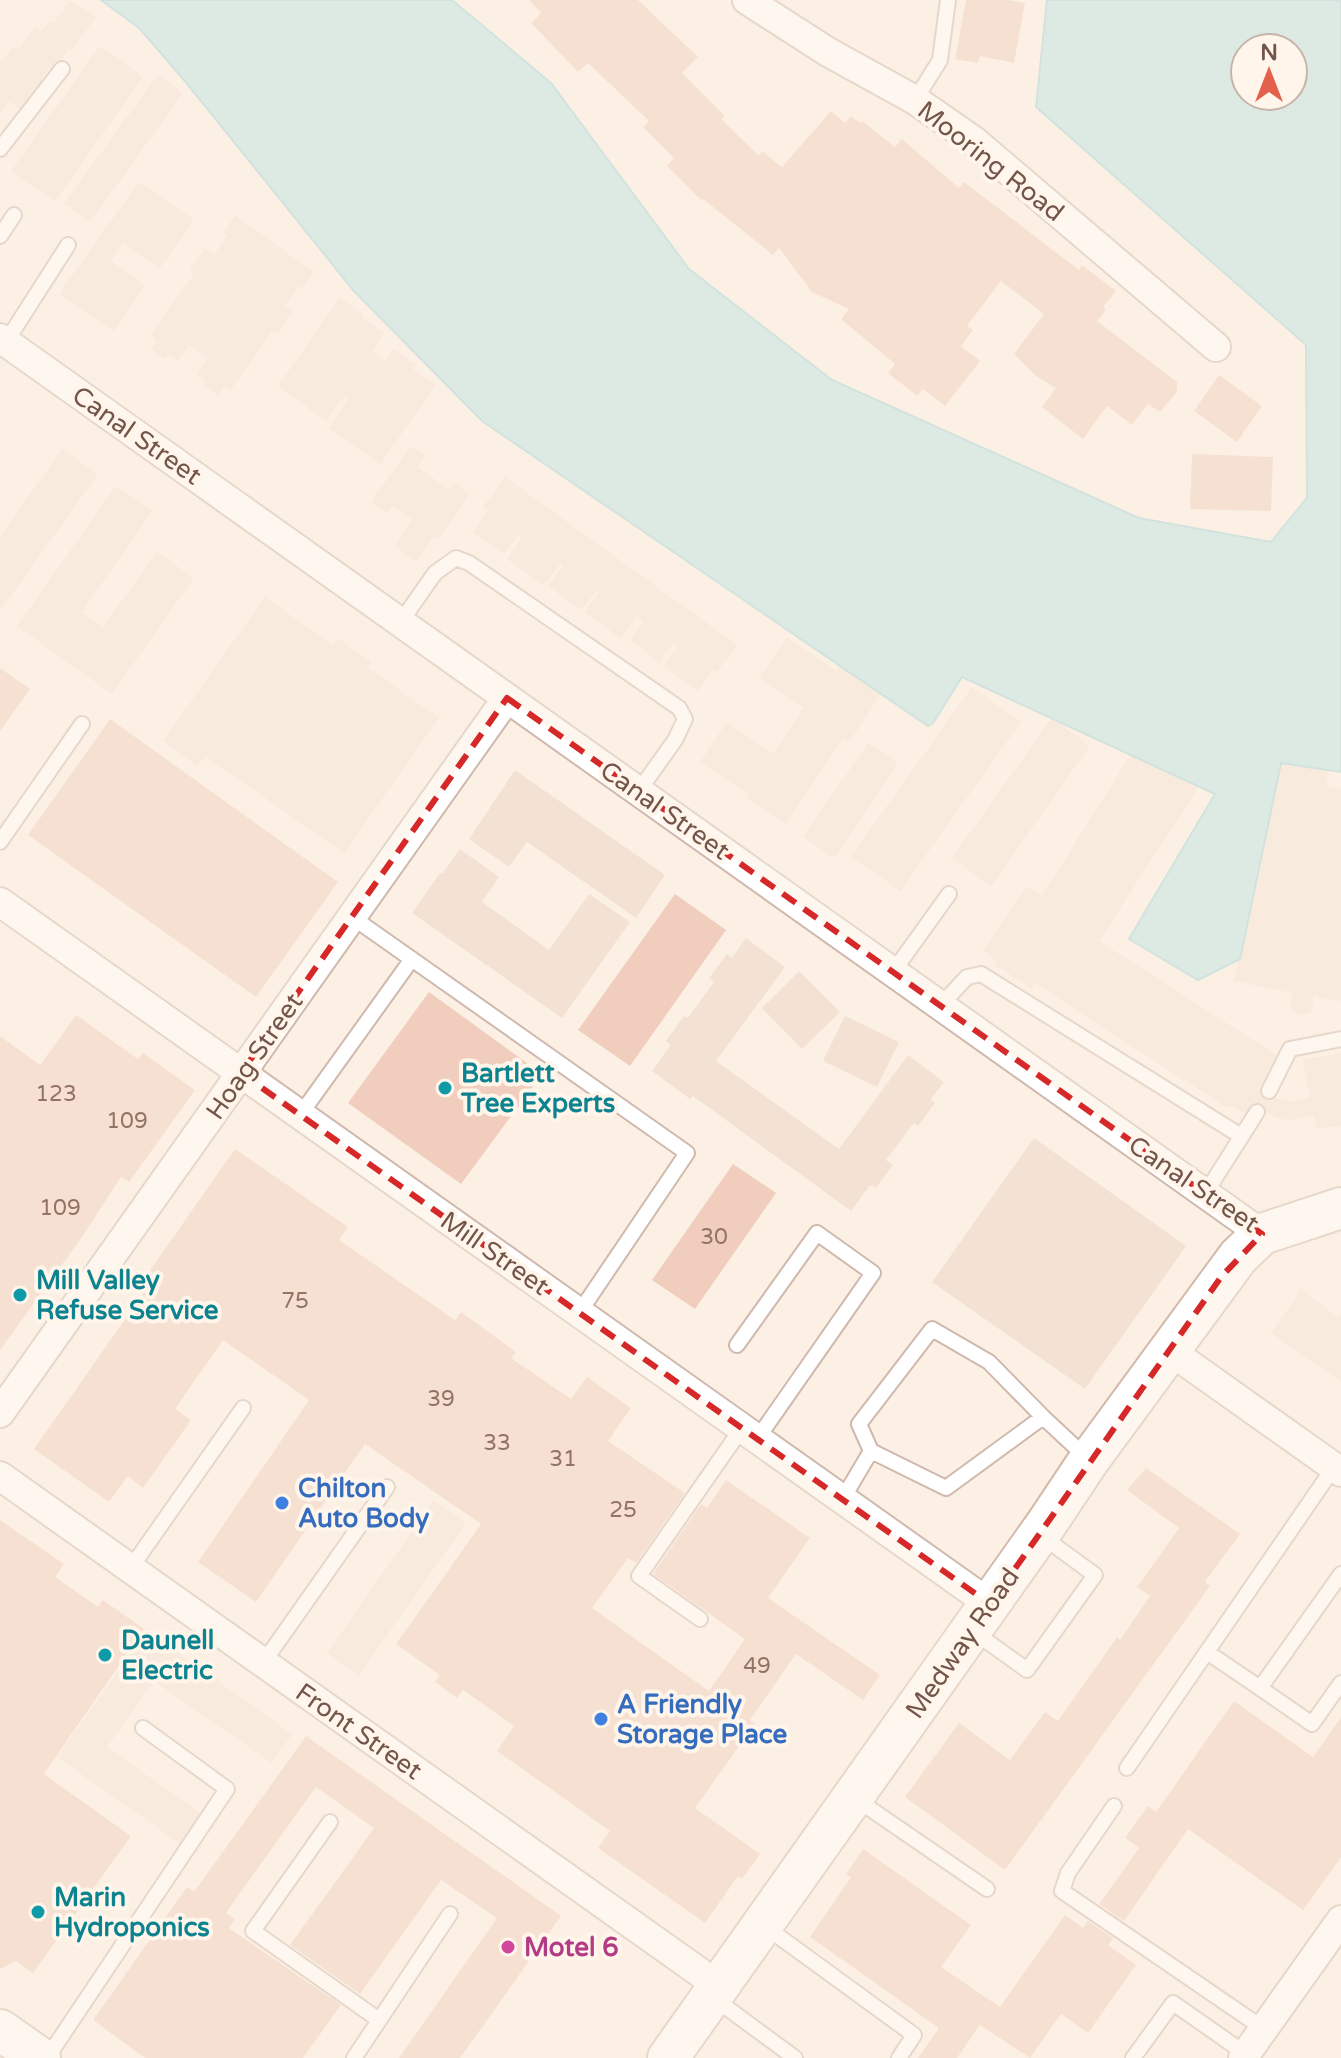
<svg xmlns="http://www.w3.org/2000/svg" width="1341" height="2058" font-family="'Varela Round',sans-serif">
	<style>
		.residential { fill: #f3e2d3 }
		.water { fill: #b9e2e5; stroke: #a0d2d6; stroke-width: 2; fill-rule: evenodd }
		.building { fill: #f0cdbc }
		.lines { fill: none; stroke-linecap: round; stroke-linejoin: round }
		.lane-casing { stroke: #cfb9ae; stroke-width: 18 }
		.street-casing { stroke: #cfb9ae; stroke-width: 32 }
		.secondary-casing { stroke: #d2b9ab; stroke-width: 44 }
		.lane { stroke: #fff; stroke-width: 14 }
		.street { stroke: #fff; stroke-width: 28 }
		.secondary { stroke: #fff; stroke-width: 40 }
		.marked { fill: none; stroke: #d62828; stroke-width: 6; stroke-dasharray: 16 10; stroke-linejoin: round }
		.culture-dot { fill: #0f9aa8; stroke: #fff5ea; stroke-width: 3 }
		.shop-dot { fill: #3f7fe0; stroke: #fff5ea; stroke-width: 3 }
		.hotel-dot { fill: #d1479c; stroke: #fff5ea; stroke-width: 3 }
		.labels { text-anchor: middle; stroke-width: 8; stroke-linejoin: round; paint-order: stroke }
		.number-label { font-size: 22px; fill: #927366 }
		.street-label { font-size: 26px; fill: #73554a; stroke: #fff5ea }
		.culture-label { font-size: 26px; font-weight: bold; fill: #0d838f; stroke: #fff5ea; text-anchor: start }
		.shop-label { font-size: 26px; font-weight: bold; fill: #366cbe; stroke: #fff5ea; text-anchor: start }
		.hotel-label { font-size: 26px; font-weight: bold; fill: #b23c85; stroke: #fff5ea; text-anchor: start }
	</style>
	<rect width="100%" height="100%" fill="#fcf0e4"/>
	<path class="residential" d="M 70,1 L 96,17 L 72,50 L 69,48 L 61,60 L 58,58 L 51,70 L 49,68 L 41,79 L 43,81 L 28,96 L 32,99 L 29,104 L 26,102 L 20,109 L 10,101 L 0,114 L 0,63 L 13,46 L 18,50 L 35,27 L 41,31 L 50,21 L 53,23 Z
		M 100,46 L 143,77 L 55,201 L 11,171 Z
		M 158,75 L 183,93 L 90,222 L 64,203 Z
		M 139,182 L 194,220 L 160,268 L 123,243 L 111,261 L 145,286 L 113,331 L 59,294 Z
		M 235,216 L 314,272 L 302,288 L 299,286 L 285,305 L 293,312 L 278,333 L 273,330 L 230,391 L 224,387 L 218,396 L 203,385 L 206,381 L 197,374 L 208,358 L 189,345 L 178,361 L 169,355 L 165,359 L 151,349 L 156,342 L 151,334 L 194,274 L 190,270 L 205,249 L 214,255 L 227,236 L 223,233 Z
		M 340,298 L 363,314 L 362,317 L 384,333 L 372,351 L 385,361 L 394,349 L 416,365 L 413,369 L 436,385 L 380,464 L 329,428 L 349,398 L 345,395 L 326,421 L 278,386 Z
		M 411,446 L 425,455 L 417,467 L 449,489 L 454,482 L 470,494 L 439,538 L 434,536 L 416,562 L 394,546 L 412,519 L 393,506 L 387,513 L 371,502 Z
		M 62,449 L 98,474 L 0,611 L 0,537 Z
		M 505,477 L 737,645 L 717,672 L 713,669 L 698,691 L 664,666 L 678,647 L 673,643 L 659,662 L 630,640 L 644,621 L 637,616 L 620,638 L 585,612 L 599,592 L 596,591 L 581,610 L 548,586 L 563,566 L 560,564 L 544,585 L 507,559 L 522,537 L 519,534 L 504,554 L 473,532 L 488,511 L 483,507 Z
		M 116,486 L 152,511 L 82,612 L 103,627 L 157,552 L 194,578 L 112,694 L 17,626 Z
		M 265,597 L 333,645 L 338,638 L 371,662 L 368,668 L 439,718 L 344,853 L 205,756 L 197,766 L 163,741 Z
		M 787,637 L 836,671 L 840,667 L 881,694 L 850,741 L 843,738 L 786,824 L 747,798 L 749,795 L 700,762 L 726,723 L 773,754 L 804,708 L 760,678 Z
		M 972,687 L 1021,722 L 900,891 L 851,856 Z
		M 1052,718 L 1090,746 L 991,886 L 952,858 Z
		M 868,743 L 898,763 L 834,858 L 803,837 Z
		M 1138,743 L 1201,783 L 1099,941 L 1281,1058 L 1262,1088 L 1278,1099 L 1290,1102 L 1310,1098 L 1303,1060 L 1341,1053 L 1341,1126 L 1317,1128 L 1314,1115 L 1289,1120 L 1276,1118 L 1253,1103 L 1246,1114 L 1231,1105 L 1227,1108 L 1035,983 L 1031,988 L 995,965 L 997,961 L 983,951 L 1027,886 L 1042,896 Z
		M 1274,761 L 1329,771 L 1326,786 L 1341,789 L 1341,1001 L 1314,996 L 1311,1013 L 1301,1015 L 1290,1009 L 1293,993 L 1234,981 Z
		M 515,770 L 665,875 L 636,918 L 527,842 L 509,867 L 469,839 Z
		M 460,849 L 499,877 L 482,902 L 549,950 L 589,894 L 630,922 L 562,1018 L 412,913 L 440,873 L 442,874 Z
		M 746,938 L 785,967 L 716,1061 L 839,1149 L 908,1055 L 944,1082 L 931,1099 L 935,1103 L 918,1126 L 914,1123 L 886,1160 L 893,1165 L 876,1188 L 870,1185 L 851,1211 L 693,1096 L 690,1099 L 652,1071 L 671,1045 L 666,1041 L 684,1016 L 688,1018 L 714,982 L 709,978 L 727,954 L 732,958 Z
		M 799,971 L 840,1012 L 802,1049 L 762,1008 Z
		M 845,1016 L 899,1042 L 877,1087 L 823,1061 Z
		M 1034,1138 L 1186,1246 L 1085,1389 L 932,1282 Z
		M 1301,1290 L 1338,1317 L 1341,1313 L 1341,1382 L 1271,1333 Z
		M 434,1500 L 466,1523 L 359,1675 L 327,1653 Z
		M 147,1631 L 292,1734 L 272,1763 L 154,1681 L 107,1747 L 203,1815 L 182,1845 L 57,1757 Z"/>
	<path class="water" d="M 101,0 L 452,0 L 551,83 L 689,269 L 832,380 L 1139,518 L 1271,542 L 1307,498 L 1306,345 L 1036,107 L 1047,0 L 1341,0 L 1341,772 L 1281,763 L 1240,959 L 1198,980 L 1129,939 L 1215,794 L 962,677 L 933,723 L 928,726 L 482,421 L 353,290 L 184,80 L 139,28 ZM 1245,48 L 1293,48 L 1293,96 L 1245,96 Z"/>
	<path class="building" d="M 529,0 L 638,0 L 698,57 L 682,73 L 725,116 L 721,119 L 759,156 L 762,151 L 782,167 L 831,111 L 845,123 L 851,116 L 860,123 L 862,121 L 895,147 L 902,139 L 959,188 L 964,182 L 1079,270 L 1082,265 L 1116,291 L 1103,307 L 1106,310 L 1097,321 L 1177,382 L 1177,392 L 1160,412 L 1148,404 L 1132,425 L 1107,406 L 1083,439 L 1042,407 L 1056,388 L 1036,376 L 1014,354 L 1044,314 L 1001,281 L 967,326 L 973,330 L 961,346 L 980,361 L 945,406 L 923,389 L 917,396 L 888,373 L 895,364 L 841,319 L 849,309 L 812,292 L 779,248 L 773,255 L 703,199 L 701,200 L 667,166 L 674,158 L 643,127 L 649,121 L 588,63 L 578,72 L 531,23 L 541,13 Z
		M 966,0 L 1009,0 L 1025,3 L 1014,63 L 980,56 L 978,63 L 955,59 Z
		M 1219,375 L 1262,406 L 1237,442 L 1194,411 Z
		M 1192,454 L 1273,457 L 1271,511 L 1190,509 Z
		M 0,668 L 30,689 L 0,731 Z
		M 110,719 L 338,882 L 256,997 L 28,835 Z
		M 675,894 L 726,930 L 630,1066 L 578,1030 Z
		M 429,992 L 542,1074 L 461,1184 L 348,1103 Z
		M 76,1015 L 138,1059 L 143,1053 L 195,1090 L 129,1182 L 121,1177 L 82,1237 L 0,1350 L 0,1036 L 40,1065 Z
		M 235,1149 L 348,1227 L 339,1240 L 455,1320 L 461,1312 L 516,1352 L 511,1358 L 571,1399 L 587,1377 L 631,1408 L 608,1441 L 685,1493 L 636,1563 L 628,1558 L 592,1608 L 709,1691 L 745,1639 L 653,1574 L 701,1504 L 707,1508 L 726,1480 L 810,1538 L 768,1598 L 880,1675 L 863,1700 L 796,1654 L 750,1720 L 755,1724 L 695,1808 L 760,1854 L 742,1879 L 738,1876 L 705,1923 L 598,1848 L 610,1831 L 497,1751 L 514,1726 L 463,1690 L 457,1698 L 435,1682 L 440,1675 L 396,1644 L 481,1524 L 365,1444 L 256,1602 L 198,1562 L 309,1400 L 223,1340 L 175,1409 L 191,1420 L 143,1488 L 128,1476 L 109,1502 L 34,1449 L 147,1288 L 141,1283 Z
		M 733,1164 L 776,1193 L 695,1309 L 652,1280 Z
		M 1146,1468 L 1240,1534 L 1205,1582 L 1210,1586 L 1005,1870 L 905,1797 L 959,1723 L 1010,1760 L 1045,1712 L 1058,1721 L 1117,1637 L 1120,1640 L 1150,1596 L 1137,1587 L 1179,1528 L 1127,1490 Z
		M 0,1520 L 64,1564 L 55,1577 L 98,1607 L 103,1600 L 144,1629 L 44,1774 L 131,1836 L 33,1973 L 16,1961 L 0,1969 Z
		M 1234,1701 L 1313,1757 L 1341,1717 L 1341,1857 L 1303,1910 L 1188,1829 L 1124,1921 L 1099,1904 L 1139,1848 L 1125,1838 L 1148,1806 L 1156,1812 Z
		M 306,1736 L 561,1916 L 460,2058 L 399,2058 L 497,1918 L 441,1880 L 360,1994 L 290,1945 L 374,1828 L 316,1787 L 226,1913 L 235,1919 L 229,1928 L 341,2005 L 303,2058 L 145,2058 L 93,2020 L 187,1887 L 194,1892 Z
		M 863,1849 L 971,1925 L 941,1967 L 1000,2007 L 1065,1915 L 1083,1928 L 1088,1921 L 1113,1938 L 1108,1945 L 1136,1965 L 1088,2033 L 1061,2014 L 1030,2058 L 980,2025 L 957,2058 L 918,2058 L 939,2028 L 810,1937 L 851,1877 L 846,1874 Z"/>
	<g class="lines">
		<g class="lane-casing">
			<path id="lane" d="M 915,100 L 940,60 L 948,0
				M 0,149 L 62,69
				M 0,236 L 14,215
				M 6,342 L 68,245
				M 400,623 L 435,573 L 456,558 L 469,563 L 679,708 L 685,719 L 675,740 L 638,792
				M 0,842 L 82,724
				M 352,917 L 687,1153 L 579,1313
				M 893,972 L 949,894
				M 940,1006 L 967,977 L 981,974 L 1241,1136
				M 1269,1091 L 1290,1049 L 1341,1039
				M 300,1115 L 412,959
				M 1205,1194 L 1257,1112
				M 737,1345 L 817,1233 L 873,1273 L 757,1439
				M 871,1451 L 946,1488 L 1043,1417
				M 842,1500 L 871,1451 L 859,1424 L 932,1329 L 989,1362 L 1043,1417 L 1088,1459
				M 130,1569 L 243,1408
				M 1341,1574 L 1260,1688 L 1312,1724 L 1341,1683
				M 700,1619 L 639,1576 L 742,1428
				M 974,1632 L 1027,1670 L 1095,1575 L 1043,1537
				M 1207,1652 L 1260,1688
				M 263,1663 L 387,1487
				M 1127,1768 L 1334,1467
				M 853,1797 L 987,1889
				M 1114,1806 L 1068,1873 L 1062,1891 L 1264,2029
				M 330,1822 L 253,1931 L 379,2020
				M 763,1925 L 914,2035 L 899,2058
				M 715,1999 L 795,2058
				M 47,2058 L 227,1789 L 143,1728
				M 354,2058 L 450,1914
				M 1133,2058 L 1173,2003 L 1246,2054"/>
		</g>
		<g class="street-casing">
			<path id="street" d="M 747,0 L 828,52 L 915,100 L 974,141 L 1216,347
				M 0,338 L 1262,1234
				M 0,902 L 990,1604
				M 1169,1350 L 1341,1472
				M 0,1413 L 507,698
				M 0,1476 L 719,1986
				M 1243,2058 L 1341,1920"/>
		</g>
		<g class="secondary-casing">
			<path id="secondary" d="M 0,2030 L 40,2058
				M 668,2058 L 1047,1523 L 1089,1460 L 1238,1257 L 1262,1234 L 1341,1208"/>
		</g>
		<use href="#lane" class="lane"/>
		<use href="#street" class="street"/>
		<use href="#secondary" class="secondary"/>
	</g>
	<path d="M0 0H1341V2058H0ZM 507,698 L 1262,1234 L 1221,1277 L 990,1604 L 241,1073 Z" fill="#fcf0e4" fill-opacity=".55" fill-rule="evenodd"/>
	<path class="marked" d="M 507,698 L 1262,1234 L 1221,1277 L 990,1604 L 241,1073 Z"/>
	<g class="culture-dot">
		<circle cx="445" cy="1088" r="8"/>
		<circle cx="20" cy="1295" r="8"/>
		<circle cx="105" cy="1655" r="8"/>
		<circle cx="38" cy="1912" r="8"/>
	</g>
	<g class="shop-dot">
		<circle cx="282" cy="1503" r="8"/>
		<circle cx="601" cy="1719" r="8"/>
	</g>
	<circle class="hotel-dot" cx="508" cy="1947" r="8"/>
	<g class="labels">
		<g class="number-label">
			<text x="56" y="1101">123</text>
			<text x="127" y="1128">109</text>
			<text x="60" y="1215">109</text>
			<text x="714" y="1244">30</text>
			<text x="295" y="1308">75</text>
			<text x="441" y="1406">39</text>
			<text x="497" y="1450">33</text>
			<text x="563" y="1466">31</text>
			<text x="623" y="1517">25</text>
			<text x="757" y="1673">49</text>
		</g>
		<g class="street-label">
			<text transform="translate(991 161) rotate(38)" y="9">Mooring Road</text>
			<text transform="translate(137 435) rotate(35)" y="9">Canal Street</text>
			<text transform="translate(665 810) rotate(35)" y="9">Canal Street</text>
			<text transform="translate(254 1056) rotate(-55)" y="9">Hoag Street</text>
			<text transform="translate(1194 1184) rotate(34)" y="9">Canal Street</text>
			<text transform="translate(495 1253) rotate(35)" y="9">Mill Street</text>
			<text transform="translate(962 1643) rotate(-55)" y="9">Medway Road</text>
			<text transform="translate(359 1731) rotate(35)" y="9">Front Street</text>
		</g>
		<g class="culture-label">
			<text x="461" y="1082">Bartlett<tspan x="461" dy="30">Tree Experts</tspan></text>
			<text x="36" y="1289">Mill Valley<tspan x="36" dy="30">Refuse Service</tspan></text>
			<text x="121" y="1649">Daunell<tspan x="121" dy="30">Electric</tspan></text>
			<text x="54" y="1906">Marin<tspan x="54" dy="30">Hydroponics</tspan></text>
		</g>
		<g class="shop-label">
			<text x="298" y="1497">Chilton<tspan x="298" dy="30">Auto Body</tspan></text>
			<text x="617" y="1713">A Friendly<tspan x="617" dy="30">Storage Place</tspan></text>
		</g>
		<g class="hotel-label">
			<text x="524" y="1956">Motel 6</text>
		</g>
	</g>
	<g transform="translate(1269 72)"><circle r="38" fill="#fff5ea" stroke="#c7b5aa" stroke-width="2"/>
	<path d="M0-6L14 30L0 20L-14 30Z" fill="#e3614c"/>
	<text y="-12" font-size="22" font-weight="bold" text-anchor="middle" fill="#73554a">N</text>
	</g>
</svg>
